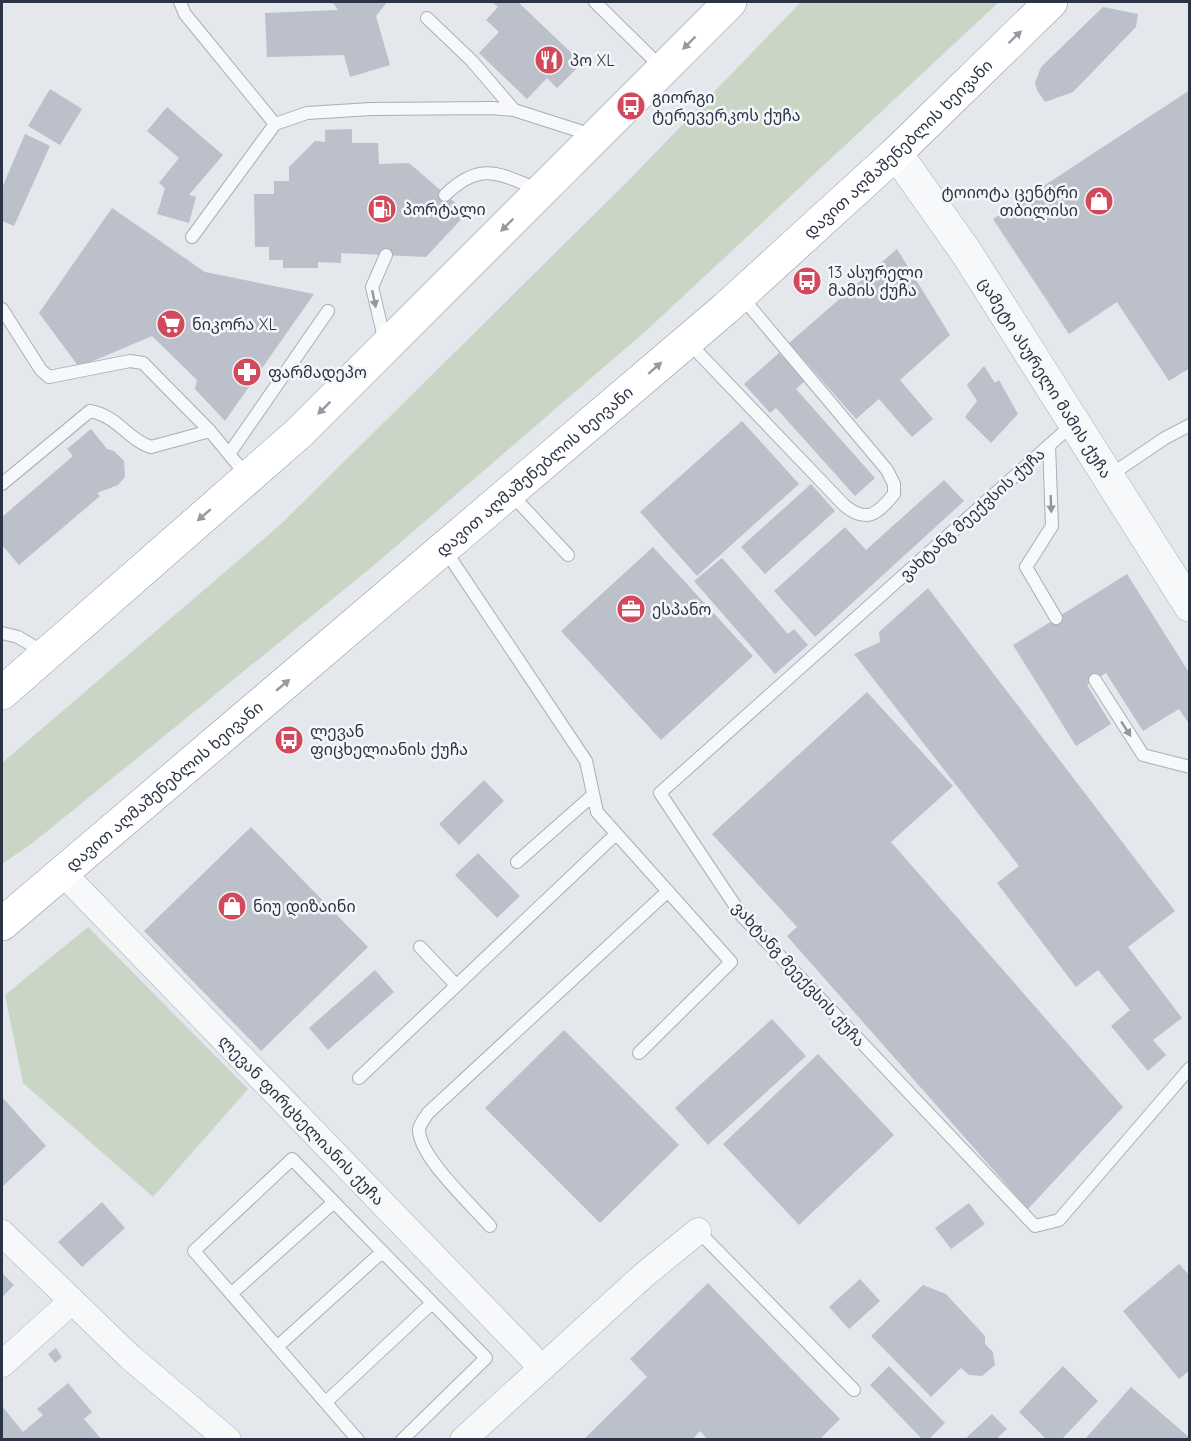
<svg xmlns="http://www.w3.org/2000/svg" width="1191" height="1441" font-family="Quicksand,'Noto Sans Georgian',sans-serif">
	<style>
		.green { fill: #c9d6c5 }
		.building { fill: #bbc0ca }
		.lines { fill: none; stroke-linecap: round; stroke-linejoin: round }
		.service-casing { stroke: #a9aeb7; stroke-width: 14 }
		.minor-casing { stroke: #a9aeb7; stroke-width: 27 }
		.tertiary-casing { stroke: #a9aeb7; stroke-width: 33 }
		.trunk-casing { stroke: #8b94a3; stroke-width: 34 }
		.service { stroke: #f7f8fa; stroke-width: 12 }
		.minor { stroke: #f7f8fa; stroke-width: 26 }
		.tertiary { stroke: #f7f8fa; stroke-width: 32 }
		.trunk { stroke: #fff; stroke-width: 33 }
		.oneway { fill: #959aa2 }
		.oneway2 { fill: #9196a0 }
		.labels { text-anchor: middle; stroke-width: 5; stroke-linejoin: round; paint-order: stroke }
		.poi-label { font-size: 16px; fill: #2b3445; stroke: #f4f6f9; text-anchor: start }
		.street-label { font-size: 16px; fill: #2b3445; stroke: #f4f6f9 }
	</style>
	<rect width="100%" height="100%" fill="#e4e7ec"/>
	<path class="green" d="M 801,2 L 999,2 L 647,330 L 373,566 L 34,842 L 2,864 L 2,763 L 280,525 L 629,180 Z
		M 88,927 L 248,1089 L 153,1197 L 23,1083 L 5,995 Z"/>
	<path class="building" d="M 327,2 L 387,2 L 376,16 L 390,65 L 350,77 L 344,55 L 267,57 L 265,13 L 338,10 L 334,4 Z
		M 492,2 L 518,2 L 582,63 L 557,88 L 547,78 L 527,99 L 479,53 L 499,32 L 486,20 L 498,7 Z
		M 1103,7 L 1138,14 L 1136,27 L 1073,92 L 1045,102 L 1037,90 L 1035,83 L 1041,67 Z
		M 50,89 L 82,109 L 60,145 L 28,126 Z
		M 1190,90 L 1190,368 L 1169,381 L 1117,302 L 1069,334 L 993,219 Z
		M 167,107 L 223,155 L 189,195 L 196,197 L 189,223 L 157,214 L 165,188 L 159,183 L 179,158 L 147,131 Z
		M 352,129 L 352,143 L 378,143 L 379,164 L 409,163 L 467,213 L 426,257 L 341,253 L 341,263 L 318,262 L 318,268 L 283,268 L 283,260 L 269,260 L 269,247 L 255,247 L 254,194 L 274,194 L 274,181 L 289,181 L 289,167 L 315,141 L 325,142 L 325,130 Z
		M 25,134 L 50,146 L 14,226 L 2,221 L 2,188 Z
		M 112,208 L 205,272 L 314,294 L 225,421 L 195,389 L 197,380 L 152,336 L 79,367 L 39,313 Z
		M 897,249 L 950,335 L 900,380 L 933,419 L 912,437 L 879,399 L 856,419 L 789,343 Z
		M 779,353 L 805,381 L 796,389 L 875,478 L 855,496 L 776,408 L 770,413 L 744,384 Z
		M 984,366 L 995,383 L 999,380 L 1018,414 L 991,443 L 965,417 L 977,401 L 967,385 Z
		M 742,421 L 799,484 L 697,576 L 640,512 Z
		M 91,429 L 107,449 L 114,451 L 124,461 L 125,477 L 118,485 L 97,493 L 100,496 L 19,565 L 2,545 L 2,517 L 73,456 L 67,449 Z
		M 944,480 L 964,501 L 815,637 L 774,591 L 845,527 L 866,550 Z
		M 811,484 L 835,511 L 765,574 L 741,547 Z
		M 653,547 L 753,656 L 661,740 L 561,631 Z
		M 722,558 L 788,634 L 794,629 L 808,645 L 775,674 L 694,581 Z
		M 1127,574 L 1190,674 L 1190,725 L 1179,709 L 1143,731 L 1106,673 L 1087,685 L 1111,724 L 1076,746 L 1013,645 Z
		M 928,588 L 1175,911 L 1128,947 L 1182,1018 L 1153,1040 L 1166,1055 L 1148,1071 L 1111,1026 L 1130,1010 L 1098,970 L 1076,987 L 997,883 L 1019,866 L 854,654 L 880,642 L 879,632 Z
		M 867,692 L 953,786 L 891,842 L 1123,1107 L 1028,1209 L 787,936 L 797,927 L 712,834 Z
		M 484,780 L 504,801 L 459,845 L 439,824 Z
		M 251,827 L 368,947 L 261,1051 L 144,931 Z
		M 478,853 L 520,896 L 497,918 L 455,875 Z
		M 375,970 L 394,992 L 328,1050 L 309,1028 Z
		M 772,1019 L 806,1056 L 708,1145 L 675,1108 Z
		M 564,1030 L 679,1145 L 600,1223 L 485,1108 Z
		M 818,1054 L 894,1135 L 799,1225 L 723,1144 Z
		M 2,1097 L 46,1146 L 2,1187 Z
		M 102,1202 L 125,1228 L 82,1267 L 58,1242 Z
		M 969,1203 L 985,1224 L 951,1249 L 935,1228 Z
		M 1179,1264 L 1190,1276 L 1190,1370 L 1179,1379 L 1123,1311 Z
		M 2,1273 L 14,1285 L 2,1297 Z
		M 860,1279 L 880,1301 L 849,1329 L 829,1307 Z
		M 708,1283 L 840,1419 L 819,1440 L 708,1440 L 700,1431 L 692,1440 L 583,1440 L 647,1377 L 630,1359 Z
		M 923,1285 L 946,1294 L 985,1336 L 985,1344 L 993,1352 L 995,1365 L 982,1376 L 969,1375 L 961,1368 L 931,1397 L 871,1336 Z
		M 56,1348 L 62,1357 L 55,1363 L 48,1354 Z
		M 889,1366 L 945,1423 L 928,1440 L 923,1440 L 870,1385 Z
		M 1063,1366 L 1098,1401 L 1061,1440 L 1047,1440 L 1019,1412 Z
		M 68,1383 L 92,1412 L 84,1419 L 102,1440 L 2,1440 L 2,1406 L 23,1432 L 43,1415 L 37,1409 Z
		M 1131,1387 L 1190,1438 L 1190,1440 L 1086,1438 Z
		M 992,1414 L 1007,1429 L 995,1440 L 969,1440 L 967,1437 Z"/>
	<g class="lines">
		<g class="service-casing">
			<path id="service" d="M 180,2 L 185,14 L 275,124
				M 595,2 L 662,68
				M 427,18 L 472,61 L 514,110
				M 445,195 C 481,160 499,174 540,190
				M 192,237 L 275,124 L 307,113 L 371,109 L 492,108 L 514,110 L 592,135
				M 2,309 L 41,370 L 49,377 L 130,361 L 143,363 L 210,431 L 247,476
				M 385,342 L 372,287 L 386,255
				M 688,342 L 844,505 C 866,524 878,514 894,494 L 894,484 L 887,470 L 741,296
				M 1074,423 L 660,793 L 742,916 L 1035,1226 L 1059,1220 L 1190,1068
				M 1049,445 L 1052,526 L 1026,567 L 1056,618
				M 229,454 L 328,311
				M 1109,476 L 1165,438 L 1190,425
				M 2,484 L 90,411 C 118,416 128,440 151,447 L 210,431
				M 511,494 L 568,555
				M 445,550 L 586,761 L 597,812 L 731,962 L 639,1053
				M 2,633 L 18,637 L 45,653
				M 1095,680 L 1143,755 L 1190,767
				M 517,862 L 593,795
				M 420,947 L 456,985
				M 359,1078 L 615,835
				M 490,1226 C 472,1205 418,1156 419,1129 C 420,1124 425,1118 428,1113 L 668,891
				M 698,1231 L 854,1390
				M 231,1294 L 334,1202
				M 277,1347 L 382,1252
				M 326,1402 L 432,1303
				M 358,1440 L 194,1251 L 292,1159 L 486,1358 L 402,1440"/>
		</g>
		<g class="minor-casing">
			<g id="minor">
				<path id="s1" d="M 62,872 L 541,1367"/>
				<path d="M 2,1233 L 130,1357 L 228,1440"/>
				<path d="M 2,1364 L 72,1301"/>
				<path d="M 463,1440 L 644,1275 L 698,1231"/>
			</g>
		</g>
		<g class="tertiary-casing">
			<g id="tertiary">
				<path id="s2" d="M 896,153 L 966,252 L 1190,606"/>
			</g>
		</g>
		<g class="trunk-casing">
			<g id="trunk">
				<path d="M 2,693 L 300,432 L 730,2"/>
				<path id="s3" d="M 2,924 L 726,308 L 896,153 L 1051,2"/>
			</g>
		</g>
		<use href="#service" class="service"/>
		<use href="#minor" class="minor"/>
		<use href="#tertiary" class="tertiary"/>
		<use href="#trunk" class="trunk"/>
	</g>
	<defs><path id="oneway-solid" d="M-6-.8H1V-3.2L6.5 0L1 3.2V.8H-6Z" transform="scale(1.5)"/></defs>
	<g class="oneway">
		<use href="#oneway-solid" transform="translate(1015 37) rotate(-44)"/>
		<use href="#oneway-solid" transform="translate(689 43) rotate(135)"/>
		<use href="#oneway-solid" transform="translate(507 225) rotate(135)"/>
		<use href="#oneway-solid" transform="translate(655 368) rotate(-41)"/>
		<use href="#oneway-solid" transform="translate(324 408) rotate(135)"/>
		<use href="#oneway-solid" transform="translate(204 515) rotate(139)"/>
		<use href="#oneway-solid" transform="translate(283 685) rotate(-40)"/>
	</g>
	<g class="oneway2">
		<use href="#oneway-solid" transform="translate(374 299) rotate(78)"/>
		<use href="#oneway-solid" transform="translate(1051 504) rotate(88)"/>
		<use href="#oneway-solid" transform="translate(1126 729) rotate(57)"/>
	</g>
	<defs>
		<g id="restaurant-disc" transform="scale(1.5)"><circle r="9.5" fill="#d1495b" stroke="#f4f6f9"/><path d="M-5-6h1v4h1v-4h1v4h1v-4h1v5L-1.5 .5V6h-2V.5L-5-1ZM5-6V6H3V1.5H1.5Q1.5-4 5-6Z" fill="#fff"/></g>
		<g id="bus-disc" transform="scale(1.5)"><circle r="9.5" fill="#d1495b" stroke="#f4f6f9"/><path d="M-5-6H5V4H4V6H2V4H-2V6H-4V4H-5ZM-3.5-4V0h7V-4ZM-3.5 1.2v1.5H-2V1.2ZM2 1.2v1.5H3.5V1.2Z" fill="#fff"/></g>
		<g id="shop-disc" transform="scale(1.5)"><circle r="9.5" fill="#d1495b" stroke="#f4f6f9"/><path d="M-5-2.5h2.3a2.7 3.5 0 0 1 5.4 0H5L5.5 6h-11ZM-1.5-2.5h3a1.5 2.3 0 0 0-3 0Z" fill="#fff"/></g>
		<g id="fuel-disc" transform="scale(1.5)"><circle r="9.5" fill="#d1495b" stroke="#f4f6f9"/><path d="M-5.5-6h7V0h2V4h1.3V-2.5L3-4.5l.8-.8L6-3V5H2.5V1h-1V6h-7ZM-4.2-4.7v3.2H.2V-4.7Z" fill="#fff"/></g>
		<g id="supermarket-disc" transform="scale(1.5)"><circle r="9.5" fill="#d1495b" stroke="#f4f6f9"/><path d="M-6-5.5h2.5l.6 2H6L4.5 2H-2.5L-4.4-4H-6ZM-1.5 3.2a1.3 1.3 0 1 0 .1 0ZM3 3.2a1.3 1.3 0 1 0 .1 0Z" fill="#fff"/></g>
		<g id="pharmacy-disc" transform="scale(1.5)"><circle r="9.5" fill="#d1495b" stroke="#f4f6f9"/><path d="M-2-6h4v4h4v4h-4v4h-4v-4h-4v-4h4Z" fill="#fff"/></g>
		<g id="office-disc" transform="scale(1.5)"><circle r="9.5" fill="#d1495b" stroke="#f4f6f9"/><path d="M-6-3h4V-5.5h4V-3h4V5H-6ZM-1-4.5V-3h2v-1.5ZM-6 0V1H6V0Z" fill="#fff"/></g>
	</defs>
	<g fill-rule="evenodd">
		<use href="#restaurant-disc" x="549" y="60"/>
		<use href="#bus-disc" x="631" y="106"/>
		<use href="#shop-disc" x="1099" y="201"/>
		<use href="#fuel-disc" x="382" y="209"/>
		<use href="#bus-disc" x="807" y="281"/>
		<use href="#supermarket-disc" x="171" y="324"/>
		<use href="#pharmacy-disc" x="247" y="372"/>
		<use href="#office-disc" x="631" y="609"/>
		<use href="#bus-disc" x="289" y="740"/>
		<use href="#shop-disc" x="232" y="906"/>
	</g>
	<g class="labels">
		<g class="poi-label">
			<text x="570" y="66">პო XL</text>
			<text x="652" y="103">გიორგი<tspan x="652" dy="18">ტერევერკოს ქუჩა</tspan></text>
			<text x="1078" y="198" text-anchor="end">ტოიოტა ცენტრი<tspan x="1078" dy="18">თბილისი</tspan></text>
			<text x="403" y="215">პორტალი</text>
			<text x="828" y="278">13 ასურელი<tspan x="828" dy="18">მამის ქუჩა</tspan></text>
			<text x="192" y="330">ნიკორა XL</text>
			<text x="268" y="378">ფარმადეპო</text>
			<text x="652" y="615">ესპანო</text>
			<text x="310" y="737">ლევან<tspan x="310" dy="18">ფიცხელიანის ქუჩა</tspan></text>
			<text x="253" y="912">ნიუ დიზაინი</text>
		</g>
		<g class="street-label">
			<text dy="6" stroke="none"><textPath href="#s3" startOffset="1185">დავით აღმაშენებლის ხეივანი</textPath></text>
			<text dy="6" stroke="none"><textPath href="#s2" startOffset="270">ცამეტი ასურელი მამის ქუჩა</textPath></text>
			<text dy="6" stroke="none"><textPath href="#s3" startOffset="699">დავით აღმაშენებლის ხეივანი</textPath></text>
			<text transform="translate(972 514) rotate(-42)" y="6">ვახტანგ მეექვსის ქუჩა</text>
			<text dy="6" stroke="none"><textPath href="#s3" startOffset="213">დავით აღმაშენებლის ხეივანი</textPath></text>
			<text transform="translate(799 974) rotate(48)" y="6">ვახტანგ მეექვსის ქუჩა</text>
			<text dy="6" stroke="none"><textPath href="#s1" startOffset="345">ლევან ფირცხელიანის ქუჩა</textPath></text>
		</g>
	</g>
	<rect width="1191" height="1441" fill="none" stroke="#2b3445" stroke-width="6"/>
</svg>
